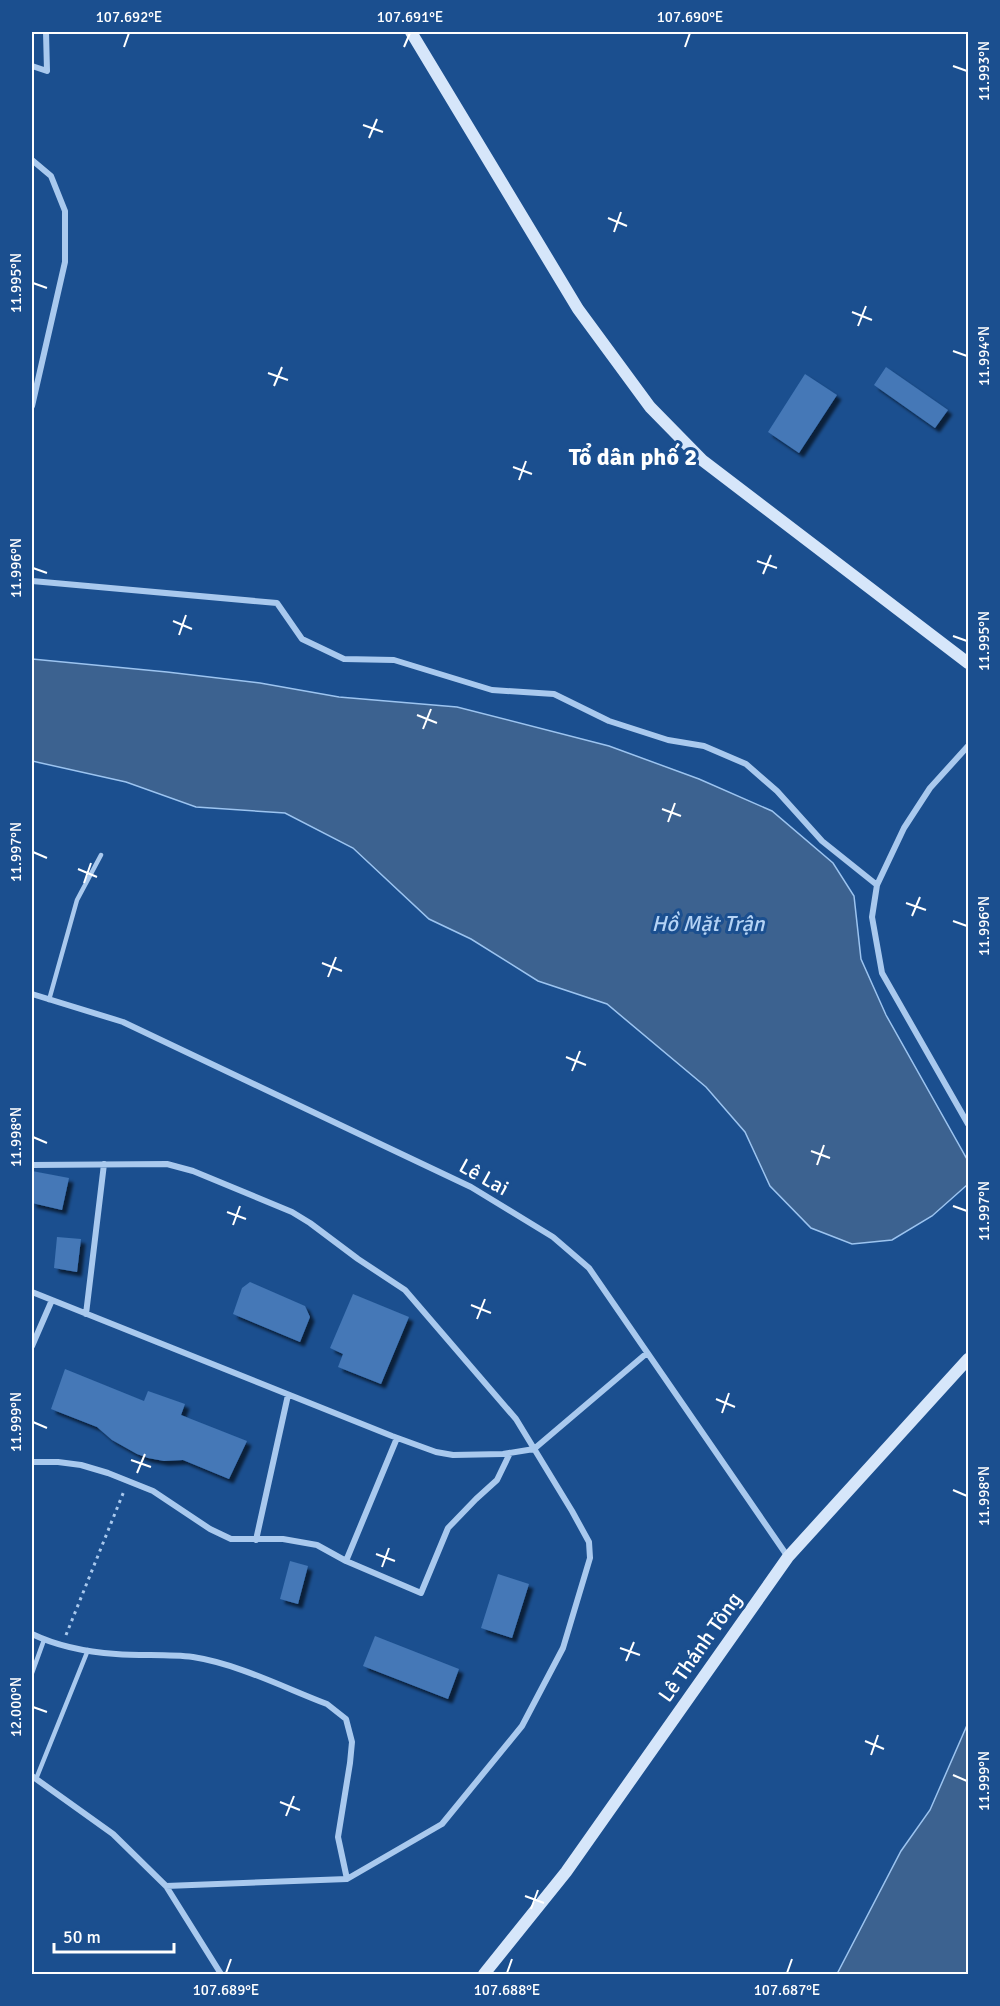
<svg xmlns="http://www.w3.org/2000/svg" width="1000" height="2006" font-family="Signika,sans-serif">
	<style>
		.water { fill: #3c6290; stroke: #9cc4f0; stroke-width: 1.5 }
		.building { fill: #4478b7; filter: url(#shadow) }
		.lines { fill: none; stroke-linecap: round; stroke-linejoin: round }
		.path { stroke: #a9c9ee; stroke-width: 3; stroke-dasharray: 3 4.5; stroke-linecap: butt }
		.lane { stroke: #a9c9ee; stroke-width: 4.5 }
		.street { stroke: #a9c9ee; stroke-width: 6 }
		.secondary { stroke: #d6e6fa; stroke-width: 12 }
		.ticks { fill: none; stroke: #fff; stroke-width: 2 }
		.labels { text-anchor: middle; stroke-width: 6; stroke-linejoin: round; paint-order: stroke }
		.street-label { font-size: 21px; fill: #fff; stroke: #1b4f8f }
		.water-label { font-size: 22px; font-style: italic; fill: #b5d3f5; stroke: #1b4f8f }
		.quarter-label { font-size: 24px; font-weight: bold; fill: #fff; stroke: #1b4f8f }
		.neatline { fill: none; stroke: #fff; stroke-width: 2 }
		.ticks-label { font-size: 15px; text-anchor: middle; fill: #fff }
	</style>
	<defs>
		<filter id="shadow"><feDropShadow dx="4.5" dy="4.5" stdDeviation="1.5" flood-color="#0009"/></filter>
	</defs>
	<rect width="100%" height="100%" fill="#1b4f8f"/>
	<path class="water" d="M 32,659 L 167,672 L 260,683 L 339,697 L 457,707 L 609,746 L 699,779 L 772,811 L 833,863 L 854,896 L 861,959 L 886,1015 L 968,1161 L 967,1185 L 932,1216 L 892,1240 L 852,1244 L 811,1228 L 770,1186 L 745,1132 L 706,1087 L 607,1004 L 538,981 L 471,939 L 429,919 L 353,848 L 285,813 L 196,807 L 126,782 L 32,761 Z
		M 968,1723 L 968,1974 L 837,1974 L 901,1851 L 930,1810 Z"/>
	<path class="building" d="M 886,367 L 948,410 L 935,428 L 874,385 Z
		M 805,374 L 837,395 L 799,453 L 768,432 Z
		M 32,1171 L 69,1178 L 62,1210 L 32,1203 Z
		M 57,1237 L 81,1239 L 77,1272 L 54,1268 Z
		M 250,1282 L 305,1306 L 310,1317 L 300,1342 L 233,1314 L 242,1288 Z
		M 353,1294 L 409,1317 L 381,1384 L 338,1367 L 343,1354 L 330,1348 Z
		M 65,1369 L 144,1401 L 148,1391 L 185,1404 L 181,1415 L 247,1441 L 229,1479 L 183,1460 L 164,1461 L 148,1458 L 137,1454 L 112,1440 L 97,1427 L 51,1409 Z
		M 290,1561 L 308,1566 L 298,1604 L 280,1599 Z
		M 498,1574 L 529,1584 L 512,1638 L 481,1628 Z
		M 375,1636 L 459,1669 L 448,1699 L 363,1666 Z"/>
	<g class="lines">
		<path class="path" d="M 66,1635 L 124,1491"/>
		<path class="lane" d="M 49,1000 L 77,900 L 101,855
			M 32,1673 L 44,1640
			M 36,1779 L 88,1650"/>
		<path class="street" d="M 32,66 L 47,71 L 46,32
			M 32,160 L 51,176 L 65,211 L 65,262 L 32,406
			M 32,581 L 277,603 L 302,639 L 344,659 L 394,660 L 492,690 L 554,694 L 609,721 L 668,740 L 704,746 L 746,764 L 777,791 L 822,841 L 877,885
			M 968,746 L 930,788 L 904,828 L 877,885 L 872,917 L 882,973 L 968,1124
			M 32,994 L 123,1022 L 471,1187 L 553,1237 L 589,1268 L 788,1557
			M 32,1165 L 167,1164 L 193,1171 L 292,1212 L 310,1223 L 358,1259 L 405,1290 L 516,1419 L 572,1511 L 589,1542 L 590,1558 L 563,1648 L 522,1726 L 442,1824 L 347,1879 L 166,1886
			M 32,1292 L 392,1436 L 436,1452 L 453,1455 L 503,1454 L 534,1449 L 647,1353
			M 86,1314 L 104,1164
			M 32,1346 L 52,1300
			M 32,1462 L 58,1462 L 81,1465 L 108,1473 L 153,1491 L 210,1529 L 231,1539 L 283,1539 L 317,1545 L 346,1561 L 421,1593 L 448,1528 L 476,1499 L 497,1480 L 510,1453
			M 256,1540 L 288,1395
			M 346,1561 L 397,1438
			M 32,1634 C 57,1646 87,1652 116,1654 C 141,1656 168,1654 193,1657 C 238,1664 285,1688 327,1704 L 346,1719 L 352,1742 L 350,1763 L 338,1837 L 347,1879
			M 32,1776 L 113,1834 L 166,1886 L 221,1974"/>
		<path class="secondary" d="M 411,32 L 578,309 L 650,407 L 702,460 L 968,663
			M 484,1974 L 566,1872 L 788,1557 L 968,1359"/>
	</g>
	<path class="ticks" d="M 124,47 L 129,33M 404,47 L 410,33M 685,47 L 690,33M 953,66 L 967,71M 363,125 L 383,132M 369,138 L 377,119M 608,218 L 627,226M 614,232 L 621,212M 33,283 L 47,288M 852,312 L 872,320M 858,326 L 866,306M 953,351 L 967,356M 268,373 L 288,380M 274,386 L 282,367M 513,467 L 532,474M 519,480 L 526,461M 757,561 L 777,568M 33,568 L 47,573M 763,574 L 771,555M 173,621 L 192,629M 179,635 L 186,615M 953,636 L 967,641M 417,715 L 437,723M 423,729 L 431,709M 662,809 L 681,816M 668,822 L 675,803M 33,852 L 47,858M 78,869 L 97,877M 84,883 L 91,863M 906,903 L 926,910M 912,916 L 920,897M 953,921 L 967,926M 322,963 L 342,971M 328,977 L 336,957M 566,1057 L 586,1065M 572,1071 L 580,1051M 33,1137 L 47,1143M 811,1151 L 830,1158M 817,1165 L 824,1145M 953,1206 L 967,1211M 227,1212 L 246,1219M 233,1225 L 240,1206M 471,1305 L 491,1313M 477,1319 L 485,1299M 716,1399 L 735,1407M 722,1413 L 729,1393M 33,1422 L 47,1428M 131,1460 L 151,1467M 137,1473 L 145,1454M 953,1490 L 967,1496M 376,1554 L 395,1561M 382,1567 L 389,1548M 620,1648 L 640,1655M 626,1661 L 634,1642M 33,1707 L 47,1712M 865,1741 L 884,1749M 871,1755 L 878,1735M 953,1775 L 967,1781M 280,1802 L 300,1810M 286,1816 L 294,1796M 525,1896 L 544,1903M 531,1909 L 538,1890M 226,1973 L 231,1959M 507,1973 L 512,1959M 787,1973 L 792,1959"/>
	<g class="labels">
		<g class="street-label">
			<text transform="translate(484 1177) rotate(29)" y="7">Lê Lai</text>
			<text transform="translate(700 1647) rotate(-55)" y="7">Lê Thánh Tông</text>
		</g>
		<g class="water-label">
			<text x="708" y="931">Hồ Mặt Trận</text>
		</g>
		<g class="quarter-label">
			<text x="633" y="465">Tổ dân phố 2</text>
		</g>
	</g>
	<rect width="1000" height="2006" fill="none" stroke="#1b4f8f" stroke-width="66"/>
	<path d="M54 1943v9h120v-9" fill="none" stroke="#ffffff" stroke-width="3"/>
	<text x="63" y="1943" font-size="18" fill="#ffffff" stroke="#1b4f8f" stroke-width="4.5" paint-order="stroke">50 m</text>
	<rect x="33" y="33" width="934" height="1940" class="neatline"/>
	<g class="ticks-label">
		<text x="129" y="22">107.692°E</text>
		<text x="410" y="22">107.691°E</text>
		<text x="690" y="22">107.690°E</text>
		<text transform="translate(984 71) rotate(-90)" y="5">11.993°N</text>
		<text transform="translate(16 283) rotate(-90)" y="5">11.995°N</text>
		<text transform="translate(984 356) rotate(-90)" y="5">11.994°N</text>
		<text transform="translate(16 568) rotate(-90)" y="5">11.996°N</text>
		<text transform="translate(984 641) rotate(-90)" y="5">11.995°N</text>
		<text transform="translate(16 852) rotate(-90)" y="5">11.997°N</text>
		<text transform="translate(984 926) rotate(-90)" y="5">11.996°N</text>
		<text transform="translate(16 1137) rotate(-90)" y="5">11.998°N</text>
		<text transform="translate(984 1211) rotate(-90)" y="5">11.997°N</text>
		<text transform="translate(16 1422) rotate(-90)" y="5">11.999°N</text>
		<text transform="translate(984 1496) rotate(-90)" y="5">11.998°N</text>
		<text transform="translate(16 1707) rotate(-90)" y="5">12.000°N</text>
		<text transform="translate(984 1781) rotate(-90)" y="5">11.999°N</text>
		<text x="226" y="1995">107.689°E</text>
		<text x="507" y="1995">107.688°E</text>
		<text x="787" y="1995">107.687°E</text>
	</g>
</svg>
